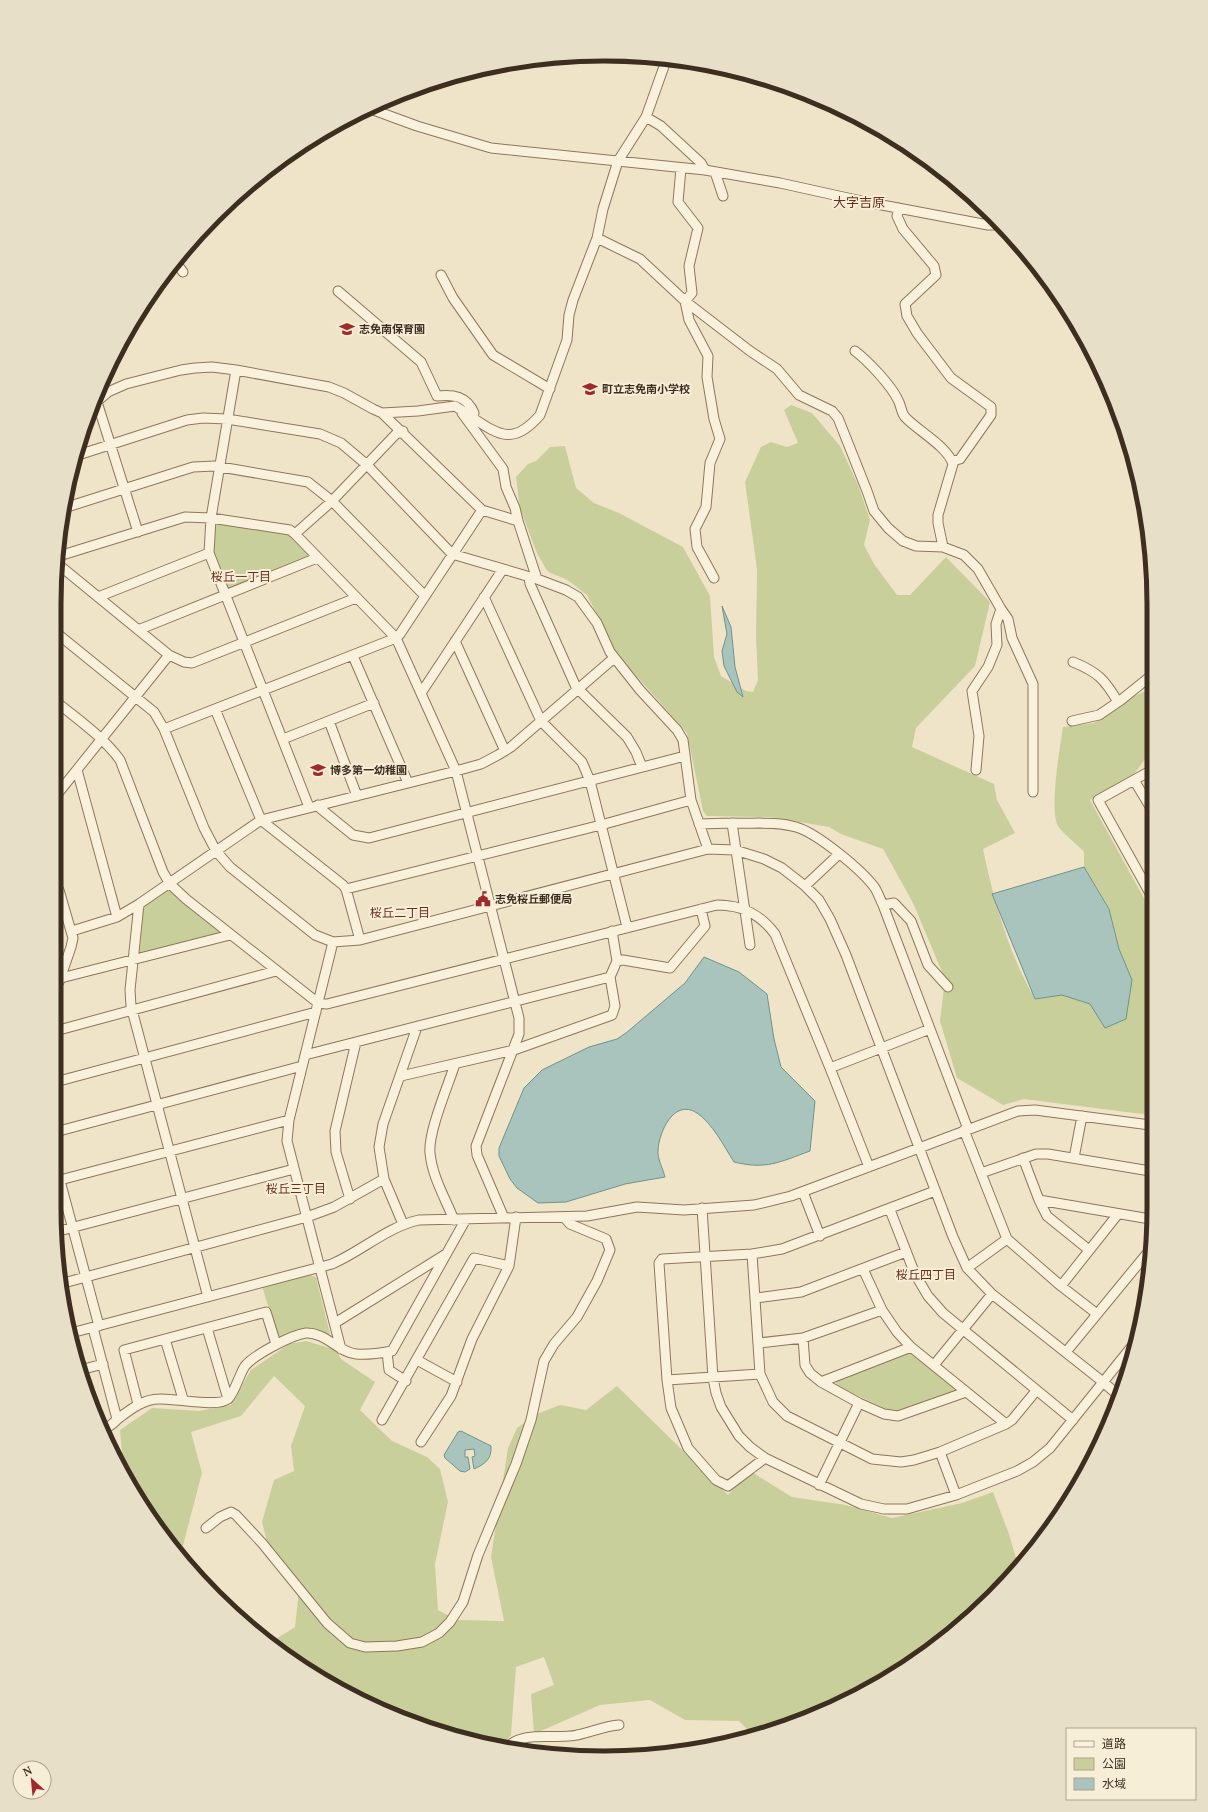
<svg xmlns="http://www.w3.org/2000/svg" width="1208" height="1812" font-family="'PT Serif','Noto Sans JP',serif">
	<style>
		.green { fill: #c9cf9b }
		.water { fill: #a9c4bc; stroke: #6f938a }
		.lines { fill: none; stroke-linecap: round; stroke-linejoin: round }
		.minor-casing { stroke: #8d765c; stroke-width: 11 }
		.minor { stroke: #faf1dc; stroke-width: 9 }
		.labels { text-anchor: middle; stroke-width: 4; stroke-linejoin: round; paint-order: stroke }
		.poi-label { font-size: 11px; font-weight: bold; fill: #3d2e20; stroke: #f7eed8; text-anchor: start }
		.neighbourhood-label { font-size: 12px; fill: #6b2e1e; stroke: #f7eed8 }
		.quarter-label { font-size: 13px; fill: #6b2e1e; stroke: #f7eed8 }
		.rim { fill: none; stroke: #3d2e20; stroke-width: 5 }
	</style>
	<rect width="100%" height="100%" fill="#f0e4c8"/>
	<path class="green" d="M 791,405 L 812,413 L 840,446 L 858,485 L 870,520 L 864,545 L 874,564 L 897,595 L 910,595 L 946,557 L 990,602 L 975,666 L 916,728 L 912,747 L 994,784 L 997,800 L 1015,833 L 983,849 C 994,901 1008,952 1035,999 L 1062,995 L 1090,1004 L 1132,980 L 1119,949 L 1109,908 L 1084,867 L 1084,852 C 1078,845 1061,832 1058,826 C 1049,811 1060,746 1063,727 L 1094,723 L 1128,699 L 1152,688 L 1152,749 L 1135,773 L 1090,800 L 1151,911 L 1150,1115 L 1024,1099 L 1003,1105 L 957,1078 L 940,1021 L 945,979 L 913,903 L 883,849 L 841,834 L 829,827 L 770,817 L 707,816 L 703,811 L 687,733 L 617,654 L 587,595 L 566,579 L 550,573 L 546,569 L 537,553 L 520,509 L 516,477 L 528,464 L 536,461 L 550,447 L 565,446 L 576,488 L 594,503 L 619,513 L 683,547 L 710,596 L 714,657 L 721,676 L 746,691 L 753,692 L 758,680 L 756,637 L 757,569 L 745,482 L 761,447 L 771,442 L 787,447 L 798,443 L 784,410 Z
		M 215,523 L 289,533 L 308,553 L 309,559 L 228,589 L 225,587 L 211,553 Z
		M 169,887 L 182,902 L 221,932 L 139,955 L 144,905 Z
		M 309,1275 L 316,1277 L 330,1334 C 322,1336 314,1331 306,1330 C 297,1329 289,1333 281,1337 L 276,1333 L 262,1286 Z
		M 306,1341 L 336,1350 L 341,1359 L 375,1382 L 360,1410 L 392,1441 L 427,1457 L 440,1469 L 448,1502 L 435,1564 L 438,1610 L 457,1620 L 504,1621 L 491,1557 L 508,1448 L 517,1428 L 537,1414 L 560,1405 L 586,1410 L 617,1386 L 728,1495 L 750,1471 L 792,1497 L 846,1505 L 892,1518 L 962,1503 L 993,1492 L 1009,1534 L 1019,1569 L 966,1622 L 879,1684 L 754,1736 L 739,1721 L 685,1720 L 650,1700 L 600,1705 L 534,1734 L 531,1694 L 554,1685 L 544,1657 L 516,1667 L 511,1735 L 501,1746 L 462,1739 L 394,1716 L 268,1644 L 295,1627 L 300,1581 L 271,1558 L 262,1522 L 274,1480 L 294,1471 L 291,1446 L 305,1406 L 274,1376 L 241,1416 L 191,1432 L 202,1473 L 180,1557 L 147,1514 L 123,1466 L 120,1430 L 152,1408 L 199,1411 L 231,1405 L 251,1370 L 289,1344 Z
		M 906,1354 L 913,1354 L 954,1386 L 955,1391 L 895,1413 L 837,1386 L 836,1381 Z"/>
	<path class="water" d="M 722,606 L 731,627 L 735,667 L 743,697 L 737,692 L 724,666 L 722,651 L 727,634 Z
		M 1084,867 L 1109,909 L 1119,949 L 1132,980 L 1126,1019 L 1105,1028 L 1090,1004 L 1062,995 L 1035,999 L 992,894 Z
		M 704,957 L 739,972 L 767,994 L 774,1039 L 781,1067 L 815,1101 L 810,1151 C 780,1162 766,1170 734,1162 C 724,1146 712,1123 697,1113 C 674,1098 659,1132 658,1150 C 657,1158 663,1169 665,1177 L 625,1184 L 566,1202 L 538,1203 L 517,1188 L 510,1179 L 499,1156 L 499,1148 L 524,1088 L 542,1070 L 589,1047 L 617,1039 L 626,1033 L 685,983 Z
		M 461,1431 L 491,1446 C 492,1459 485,1464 474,1469 L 472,1457 L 475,1456 L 474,1449 L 465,1450 L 465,1457 L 468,1457 L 470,1469 L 465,1472 L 460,1471 L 445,1458 L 444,1455 L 458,1432 Z"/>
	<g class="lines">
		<g class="minor-casing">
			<path id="minor" d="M 368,108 L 417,126 L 491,148 L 705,170 L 780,183 L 866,202 L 988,225 L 999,225
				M 646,117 L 661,126 L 701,163 L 705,170
				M 681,168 L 678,202 L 698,228 L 689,266 L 692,293 L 685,301
				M 715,172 L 723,196
				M 899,208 L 897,216 L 903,229 L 934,266 L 936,275 L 905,304 L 907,316 L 917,333 L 951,378 L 991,407 L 991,415 L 960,459 L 952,461
				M 597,238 L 640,259 L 685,301 L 750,351 L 777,369 L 799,395 L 832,411 L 838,418 L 867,491 L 874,511 L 888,528 L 903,541 L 916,546 L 943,547 L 964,555 L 978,569 L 1001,609 L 1008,619 L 1012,638 L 1033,684 L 1033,792
				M 176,263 L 183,272
				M 441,275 L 453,298 L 493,355 L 550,389
				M 338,291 L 421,362 L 437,396 C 453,394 467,396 474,413 L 472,416
				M 685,301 L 689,320 L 708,356 L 707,377 L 714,419 L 720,439 L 710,463 L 706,507 L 695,529 L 697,547 L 714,578
				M 855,351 C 868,361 891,385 898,400 C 901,405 901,412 905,417 C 918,431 947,446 953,464 L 938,515 L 938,523 L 943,547
				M 236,370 L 211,518 L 209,553 L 309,807
				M 97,402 L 138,532
				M 95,403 L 108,392 L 126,384 L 181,370 L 195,368 L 212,367 L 236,370 L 329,387 L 344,393 L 373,409 L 382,413 L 418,411 L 455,406 C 461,410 467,413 473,418 C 501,437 515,444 540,415 L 567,340 L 569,315 L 573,300 L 597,238 L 603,209 L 618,161 L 646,117 L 667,58
				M 382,413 L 482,510 L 518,521
				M 462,413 L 503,469 L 506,487 L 515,508 L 518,521 L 537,579
				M 75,456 L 187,420 L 203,418 L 227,419 L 320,434 L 341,443 L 367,465 L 452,554 L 537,579 L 566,590 L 578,597 L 597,623 L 610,652 L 640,690 L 677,730 L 683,740 L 691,800 L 708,849
				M 64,508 L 193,467 L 215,466 L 308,482 L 332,501 L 425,596
				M 295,534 L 332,501 L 396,434 L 403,431
				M 59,556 L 185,517 L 211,518 L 290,530 L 295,534 L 396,638 L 456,771 L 519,1018 L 519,1034 L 476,1146 L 477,1155 L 504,1218
				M 59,565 L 169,655 L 184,662 L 192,663 L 356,598
				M 529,577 L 530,584 L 576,687 L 627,737 L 636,752 L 642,767
				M 98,597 L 209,553
				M 484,597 L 541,721 L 582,762 L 590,781 L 627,927
				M 138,630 L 317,558
				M 59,635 L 154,712 L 164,729 L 204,828 L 216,851 L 230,867 L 315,935 L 333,942 L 360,940 L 708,849 L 735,850 L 764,859 L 782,868 L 805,886 L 819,900 L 830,919 L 846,955 L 953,1237 L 967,1268 L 992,1294 L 1103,1382 L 1118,1395
				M 455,641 L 505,751
				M 353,656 L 408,783
				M 1073,662 C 1098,672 1105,680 1118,702
				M 421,693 L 503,569
				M 59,704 C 80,721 103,737 120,760 L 163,872 L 170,884 L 186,899 L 318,1003 L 327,1004 L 717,905 C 742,905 760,914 775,934 L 830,1068 L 869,1167
				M 215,709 L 261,820 L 343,885 L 346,889 L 601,825 L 691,800
				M 329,721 L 357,796
				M 1072,721 L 1099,715 L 1121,700 L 1152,675
				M 164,729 L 396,638 L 400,634 L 482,510
				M 283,739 L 374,703
				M 77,770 L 117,917
				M 976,770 L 979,736 L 972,691 L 988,667 L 997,645 L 996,624 L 1001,609
				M 1134,780 L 1152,810
				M 59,792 L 169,655
				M 318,805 L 321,809 L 353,835 L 369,838 L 685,756
				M 699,824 L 732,823
				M 805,886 L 838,855
				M 346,889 L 360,940
				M 59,890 L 73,938 L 71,947 L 59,982
				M 1151,895 L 1098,800 L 1152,770
				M 139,904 L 130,990 L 131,1006 L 208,1297
				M 883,905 L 894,903 L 911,921 L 928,965 L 948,987
				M 72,931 L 117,917 L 139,904 L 261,820 L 456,771 L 481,764 L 498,755 L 511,747 L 614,658
				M 333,942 L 289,1120 L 287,1141 L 341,1349
				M 750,945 L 732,823 C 753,824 776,821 796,827 C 817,833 862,870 875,888 C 878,893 880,899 883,905 L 968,1129
				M 617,961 L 623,960 L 670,968 L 705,926 L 701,909
				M 61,978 L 230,935
				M 59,1030 L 276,971
				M 305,1055 L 610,977
				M 830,1068 L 930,1029
				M 401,1076 L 514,1050 L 612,1015 L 615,1006 L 610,977 L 617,961 L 612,931
				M 59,1081 L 316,1012
				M 964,1130 L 1007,1239 L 1061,1286 L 1097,1314
				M 59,1131 L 302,1066
				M 1023,1158 L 1039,1200 L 1150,1219
				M 1074,1158 L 1082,1116
				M 981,1173 L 1036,1154 L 1048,1154 L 1150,1171
				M 59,1177 L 99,1326
				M 60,1180 L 289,1120
				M 803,1192 L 820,1236
				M 350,1199 L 336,1152 L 335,1131 L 356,1042
				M 1039,1200 L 1047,1216 L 1089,1250
				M 702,1208 L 713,1378 L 716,1393 L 721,1407 L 739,1436 L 750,1447 L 765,1458 L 861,1504 L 884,1509 L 907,1509 L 956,1495 L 1017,1471 L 1033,1462 L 1050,1448 L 1137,1340
				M 890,1210 L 915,1274 L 928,1296 L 943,1313 L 1073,1420
				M 454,1220 C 445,1198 432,1176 430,1153 C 428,1132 448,1086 455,1064
				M 403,1224 L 384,1179 L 379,1147 L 383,1124 L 417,1027
				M 59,1231 L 294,1169
				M 752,1254 L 760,1374 L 773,1402 L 787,1416 L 872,1459 L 901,1462 L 914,1460 L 940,1452 L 1006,1424 L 1012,1420 L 1036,1391
				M 967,1268 L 1007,1239
				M 863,1269 L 882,1310 L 897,1332 L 911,1347 L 1006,1424
				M 60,1284 L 307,1217 L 334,1207 L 384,1179
				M 1061,1286 L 1118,1214
				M 756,1298 L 801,1292 L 906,1252
				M 335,1323 L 446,1254
				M 93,1328 L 117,1419
				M 207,1328 L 228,1399
				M 71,1333 L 332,1264 C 362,1251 387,1227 419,1220 L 587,1216 L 637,1207 L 684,1210 L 754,1205 L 791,1196 L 1018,1111 L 1035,1110 L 1150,1125
				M 803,1338 L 805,1365 L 810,1373 L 821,1382 L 859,1403 L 884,1414 L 898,1416 L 966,1392
				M 165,1339 L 183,1399
				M 759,1343 L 803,1338 L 882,1310
				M 387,1352 L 389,1370 L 406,1381
				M 1066,1352 L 1149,1251
				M 417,1360 L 457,1382
				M 934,1365 L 992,1294
				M 80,1370 L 103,1364
				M 667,1380 L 760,1374
				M 821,1382 L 911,1347
				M 138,1404 L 124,1350 L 266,1312 L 276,1344
				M 382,1420 L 474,1258 L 509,1266
				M 105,1428 C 112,1426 114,1422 119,1418 C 131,1409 144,1399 159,1399 C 175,1398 218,1408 228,1399 C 235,1392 239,1375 245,1366 C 254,1355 291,1335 306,1333 C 325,1332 338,1352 356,1354 C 367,1355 381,1353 392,1351 L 466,1219
				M 421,1442 L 451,1396 L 472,1339 L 509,1266 L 516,1217
				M 940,1452 L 956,1495
				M 765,1458 L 728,1486 L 716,1480 L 688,1448 L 671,1408 L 667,1380 L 659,1263 L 662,1259 L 752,1254 L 782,1249 L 935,1191
				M 819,1485 L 859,1403
				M 206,1528 L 220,1517 L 231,1512 L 236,1515 L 262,1543 L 327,1623 L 350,1643 L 365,1647 L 397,1646 L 422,1642 L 439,1633 L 450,1622 L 463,1602 L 478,1555 L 516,1464 L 531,1420 L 544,1361 L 554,1344 L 577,1317 L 597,1281 L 610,1250 L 606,1239 L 570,1224 L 564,1217
				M 508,1747 C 522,1730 557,1740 577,1735 C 592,1732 604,1726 619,1725"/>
		</g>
		<use href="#minor" class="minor"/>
	</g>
	<defs>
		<g id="school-bare" transform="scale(1.2)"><path d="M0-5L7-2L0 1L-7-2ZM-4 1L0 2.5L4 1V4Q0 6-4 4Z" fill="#9e2a2b" stroke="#f7eed8" stroke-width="2.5" paint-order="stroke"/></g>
		<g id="civic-bare" transform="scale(1.2)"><path d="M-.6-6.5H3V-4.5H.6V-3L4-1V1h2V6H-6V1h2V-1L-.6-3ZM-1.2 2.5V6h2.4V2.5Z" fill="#9e2a2b" stroke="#f7eed8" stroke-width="2.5" paint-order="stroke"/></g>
	</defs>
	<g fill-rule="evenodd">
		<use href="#school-bare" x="347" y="329"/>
		<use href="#school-bare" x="590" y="389"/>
		<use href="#school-bare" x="318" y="770"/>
		<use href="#civic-bare" x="483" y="899"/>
	</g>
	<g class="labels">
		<g class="poi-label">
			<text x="359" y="333">志免南保育園</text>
			<text x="602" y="393">町立志免南小学校</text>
			<text x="330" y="774">博多第一幼稚園</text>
			<text x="495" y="903">志免桜丘郵便局</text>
		</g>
		<g class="neighbourhood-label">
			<text x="241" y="581">桜丘一丁目</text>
			<text x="400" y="917">桜丘二丁目</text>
			<text x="296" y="1193">桜丘三丁目</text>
			<text x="926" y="1279">桜丘四丁目</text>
		</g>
		<g class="quarter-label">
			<text x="859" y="207">大字吉原</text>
		</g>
	</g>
	<path d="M0 0H1208V1812H0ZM604 61H604A543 543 0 0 1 1147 604V1208A543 543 0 0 1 604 1751H604A543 543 0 0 1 61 1208V604A543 543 0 0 1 604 61Z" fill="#e8dfc9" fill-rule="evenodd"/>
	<path class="rim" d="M604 61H604A543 543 0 0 1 1147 604V1208A543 543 0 0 1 604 1751H604A543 543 0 0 1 61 1208V604A543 543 0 0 1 604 61Z"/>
	<rect x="1066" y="1728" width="130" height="72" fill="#f7eed8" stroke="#ada18e"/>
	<rect x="1074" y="1741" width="20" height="6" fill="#faf1dc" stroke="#ada18e"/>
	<text x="1102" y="1748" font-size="12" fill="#3d2e20">道路</text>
	<rect x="1074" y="1758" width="20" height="12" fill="#c9cf9b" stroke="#ada18e"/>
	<text x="1102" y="1768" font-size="12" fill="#3d2e20">公園</text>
	<rect x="1074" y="1778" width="20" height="12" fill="#a9c4bc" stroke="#ada18e"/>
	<text x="1102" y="1788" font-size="12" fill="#3d2e20">水域</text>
	<g transform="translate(32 1780) rotate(333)"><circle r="19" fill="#f7eed8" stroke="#ada18e"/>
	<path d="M0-3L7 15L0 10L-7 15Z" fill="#9e2a2b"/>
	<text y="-6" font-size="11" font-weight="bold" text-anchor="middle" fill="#3d2e20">N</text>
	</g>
</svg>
